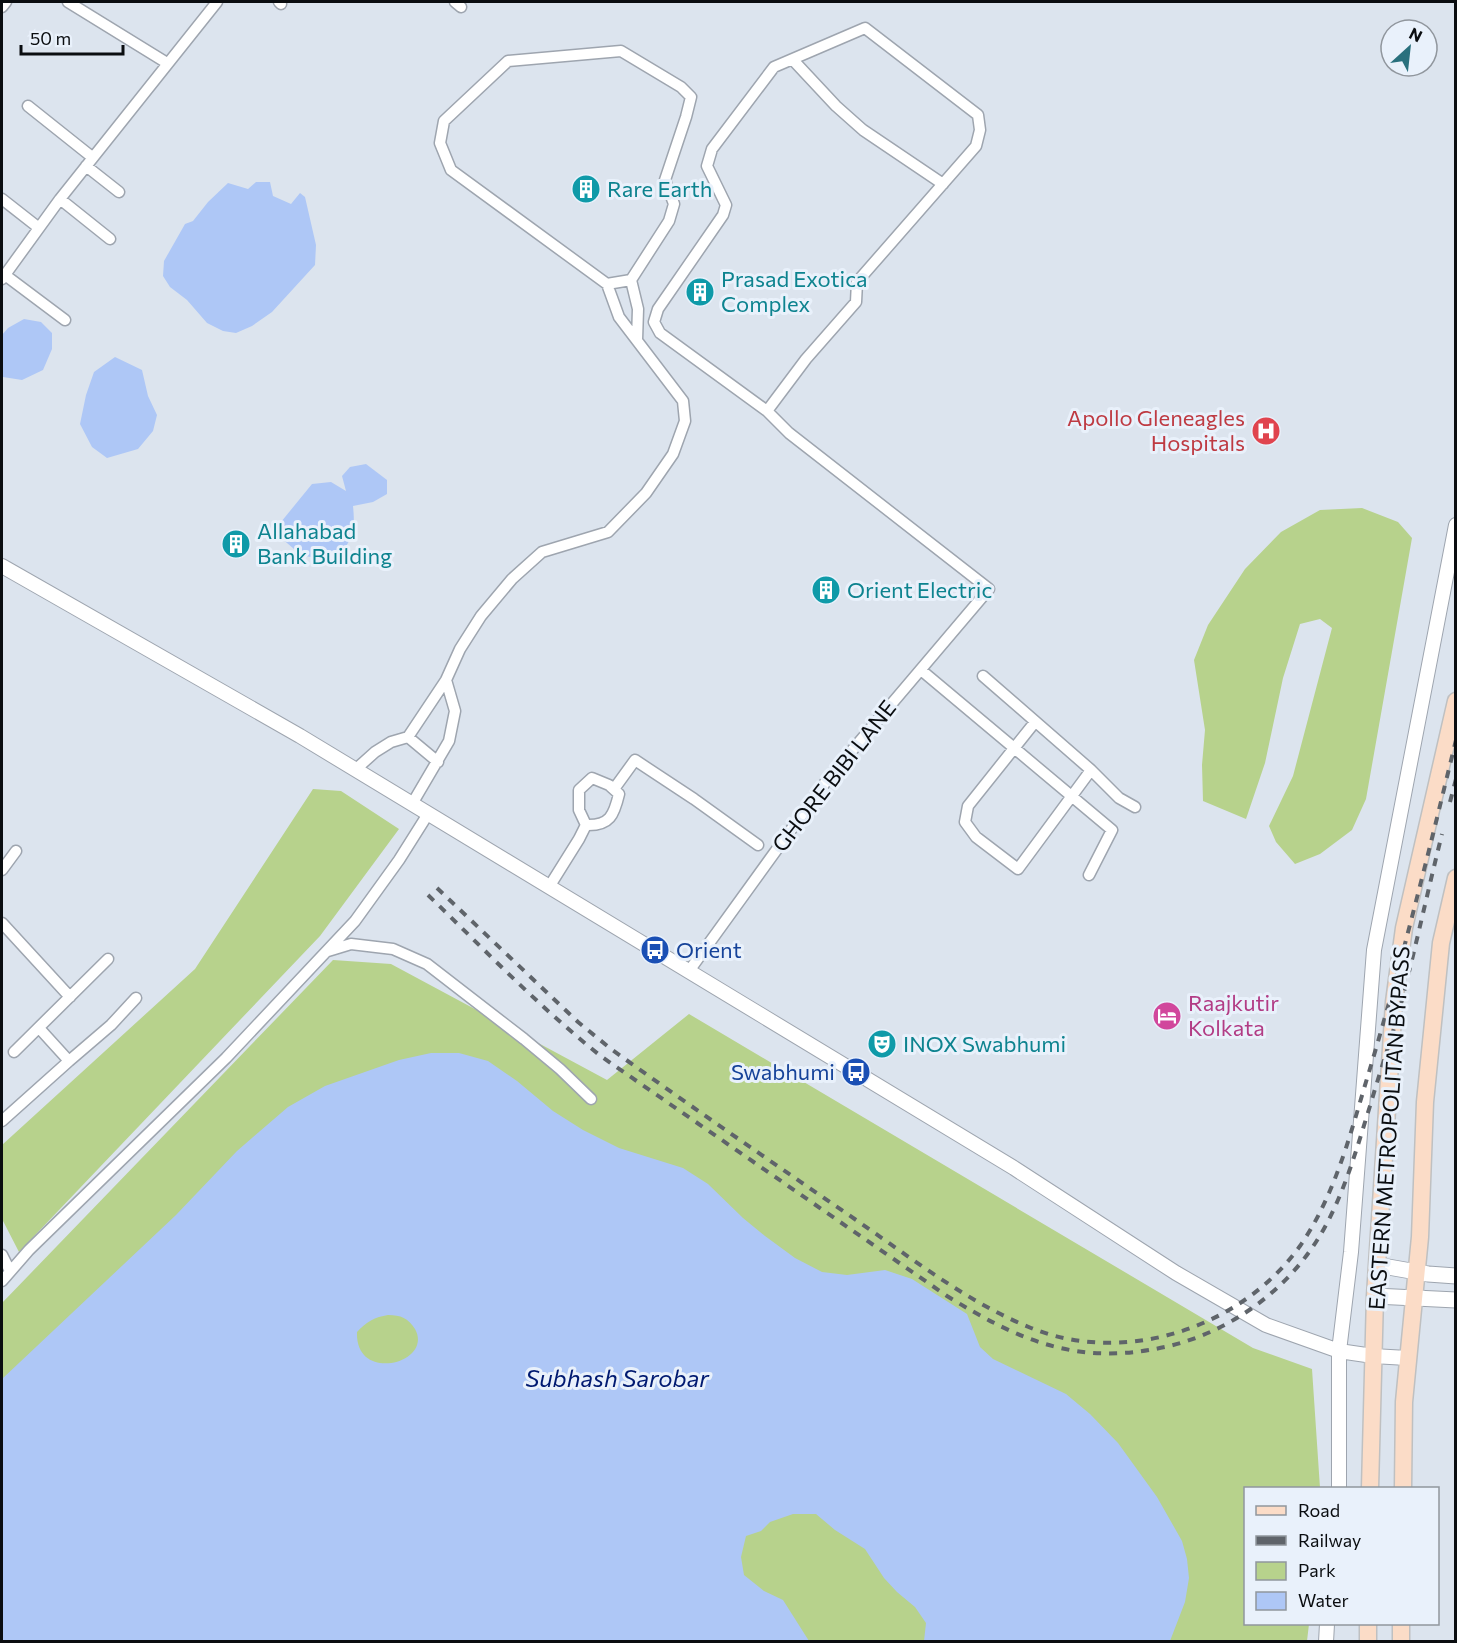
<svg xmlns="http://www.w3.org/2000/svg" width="1457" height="1643" font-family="Commissioner,sans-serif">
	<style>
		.green { fill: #b7d28c }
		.water { fill: #aec7f6; fill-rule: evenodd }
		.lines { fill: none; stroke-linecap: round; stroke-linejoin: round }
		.minor-casing { stroke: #9ea5af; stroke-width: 13 }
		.tertiary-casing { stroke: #9ea5af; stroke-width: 16 }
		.secondary-casing { stroke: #9ea5af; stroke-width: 17 }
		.primary-casing { stroke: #bfc0c1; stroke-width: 19 }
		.minor { stroke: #fff; stroke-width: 10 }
		.tertiary { stroke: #fff; stroke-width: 14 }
		.secondary { stroke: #fff; stroke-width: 15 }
		.primary { stroke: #fbdcc7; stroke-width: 16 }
		.rail { stroke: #5f646a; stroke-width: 4; stroke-dasharray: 8 8; stroke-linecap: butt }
		.labels { text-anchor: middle; stroke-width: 6; stroke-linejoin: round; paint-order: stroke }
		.culture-label { font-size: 22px; fill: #0d838f; stroke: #e9f1fb; text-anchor: start }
		.health-label { font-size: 22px; fill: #be3a42; stroke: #e9f1fb; text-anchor: end }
		.street-label { font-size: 22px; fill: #0a0d10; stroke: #e9f1fb }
		.transit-label { font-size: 22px; fill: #164399; stroke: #e9f1fb; text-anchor: start }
		.hotel-label { font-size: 22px; fill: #b23c85; stroke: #e9f1fb; text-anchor: start }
		.water-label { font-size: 24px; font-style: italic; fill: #001a71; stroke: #e9f1fb }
	</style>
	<rect width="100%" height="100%" fill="#dce4ee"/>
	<path class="green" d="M 1362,508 L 1398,522 L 1412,538 L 1366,799 L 1352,830 L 1320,854 L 1295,864 L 1276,842 L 1269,826 L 1293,776 L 1332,628 L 1320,619 L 1300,624 L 1283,678 L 1265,763 L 1246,819 L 1203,801 L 1202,765 L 1205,730 L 1194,660 L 1208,625 L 1245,569 L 1281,532 L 1320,510 Z
		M 313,789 L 341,791 L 399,829 L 320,936 L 19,1252 L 2,1219 L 2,1145 L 195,969 Z
		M 333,960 L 391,964 L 607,1080 L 689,1014 L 1253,1348 L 1312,1369 L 1320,1488 L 1246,1488 L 1246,1624 L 1309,1624 L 1307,1641 L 2,1641 L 2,1303 Z"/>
	<path class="water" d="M 256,182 L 270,182 L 273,196 L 291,204 L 300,193 L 305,197 L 316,245 L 315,265 L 272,312 L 252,326 L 236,333 L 223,331 L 207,323 L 187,300 L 170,287 L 163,276 L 164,261 L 185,224 L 193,221 L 208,202 L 228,183 L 248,189 Z
		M 24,319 L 41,322 L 52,333 L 52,349 L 43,370 L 22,380 L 3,377 L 2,335 L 8,328 Z
		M 115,357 L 142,370 L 148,396 L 157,415 L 153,431 L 138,449 L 107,458 L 92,447 L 80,424 L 86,395 L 94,372 Z
		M 366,464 L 387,480 L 387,494 L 373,502 L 353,506 C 356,535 351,541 334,562 L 301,555 L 280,537 L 281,522 L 312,484 L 331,482 L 346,491 L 342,476 L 350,467 Z
		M 431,1053 L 459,1053 L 488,1061 L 517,1081 L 553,1111 L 583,1130 L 619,1148 L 683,1168 L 708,1184 L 743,1218 L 765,1236 L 795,1258 L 822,1272 L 847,1275 L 885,1270 L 912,1279 L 967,1314 L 980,1347 L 993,1359 L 1066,1394 L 1090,1414 L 1118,1443 L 1157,1497 L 1182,1541 L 1187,1559 L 1189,1578 L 1185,1602 L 1170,1641 L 924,1641 L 926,1623 L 915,1607 L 897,1592 L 884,1578 L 865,1549 L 835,1530 L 816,1514 L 793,1514 L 770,1522 L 761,1531 L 746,1536 L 741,1557 L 744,1575 L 764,1591 L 783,1600 L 809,1641 L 2,1641 L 2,1379 L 176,1215 L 237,1151 L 288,1107 L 325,1086 L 399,1060 ZM 388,1315 C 401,1315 408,1318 415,1329 C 434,1363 355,1384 357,1332 C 366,1322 375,1317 388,1315 Z"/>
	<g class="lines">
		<g class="minor-casing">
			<path id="minor" d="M 68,2 L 167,63
				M 279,2 L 281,4
				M 455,2 L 461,7
				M 2,7 L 6,2
				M 793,60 L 836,106 L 863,130 L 943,184
				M 28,106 L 92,157
				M 86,166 L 119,192
				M 2,199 L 39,228
				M 60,199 L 110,239
				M 5,275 L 65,320
				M 2,279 L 60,199 L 217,2
				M 607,284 L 631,280
				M 921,670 L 1112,830 L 1089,875
				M 983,676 L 1091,770 L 1119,798 L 1135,807
				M 1035,722 L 968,806 L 965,822 L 976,837 L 1018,869 L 1091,770
				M 408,737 L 438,762
				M 355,770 L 375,752 L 391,742 L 408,737 L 446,680 L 460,649 L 481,616 L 512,579 L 542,552 L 608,532 L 646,493 L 673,454 L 685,421 L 683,401 L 619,317 L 607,284 L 451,170 L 440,143 L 444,121 L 508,61 L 621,51 L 681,87 L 691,97 L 686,117 L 665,180 L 674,204 L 669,221 L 631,280 L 638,309 L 637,340
				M 614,789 L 635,760 L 694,799 L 758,845
				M 412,804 L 449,741 L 455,711 L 446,680
				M 2,870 L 16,851
				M 549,887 L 579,839 L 586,825 L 579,810 L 579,790 L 592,778 L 609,785 L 619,794 C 614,815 610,826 586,825
				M 2,923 L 70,997
				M 328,951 L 351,944 L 393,949 L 427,964 L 524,1039 L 560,1069 L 591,1099
				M 689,971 L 827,780 L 989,589 L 789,433 L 767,411 L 660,333 L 654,322 L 658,309 L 723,215 L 726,205 L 707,166 L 712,149 L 774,67 L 865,28 L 978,115 L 980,130 L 976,146 L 857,282 L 856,302 L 806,359 L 767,411
				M 14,1052 L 108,959
				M 69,1061 L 111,1025 L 136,998
				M 2,1121 L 69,1061 L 39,1028
				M 2,1255 L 10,1271
				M 2,1281 L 29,1250 L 226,1058 L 355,921 L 399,860 L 428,814"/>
		</g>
		<g class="tertiary-casing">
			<path id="tertiary" d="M 2,566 L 300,736 L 1014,1168 L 1176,1273 L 1266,1325 L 1339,1351 L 1373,1356 L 1407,1358
				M 1339,1488 L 1339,1351 L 1351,1252 L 1374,950 L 1456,525
				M 1326,1642 L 1327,1624"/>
		</g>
		<g class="secondary-casing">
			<path id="secondary" d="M 1377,1265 L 1428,1274 L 1456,1276
				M 1375,1296 L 1456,1300"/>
		</g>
		<g class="primary-casing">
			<path id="primary" d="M 1370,1488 L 1375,1296 L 1394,1002 L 1404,928 L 1456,701
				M 1403,1488 L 1404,1402 L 1420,1237 L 1425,1102 L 1441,943 L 1456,878
				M 1368,1642 L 1368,1624
				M 1401,1642 L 1401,1624"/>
		</g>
		<use href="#minor" class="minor"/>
		<use href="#tertiary" class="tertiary"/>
		<use href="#secondary" class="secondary"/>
		<use href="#primary" class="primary"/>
		<path class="rail" d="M 1450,802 L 1456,779
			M 437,888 L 578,1022 L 611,1049 C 693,1108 776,1165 859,1222 C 914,1260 969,1303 1031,1328 C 1126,1366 1241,1328 1300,1246 C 1336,1194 1351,1131 1369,1072 C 1402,962 1429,851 1456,740
			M 428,895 C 485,950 539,1007 602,1057 L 947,1296 C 1020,1341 1077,1366 1165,1347 C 1224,1334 1278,1297 1312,1248 C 1341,1206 1355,1154 1370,1106 C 1379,1075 1389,1045 1398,1015 C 1414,955 1427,894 1442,834"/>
	</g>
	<defs>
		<g id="building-disc" transform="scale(1.5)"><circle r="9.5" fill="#0f9aa8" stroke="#e9f1fb"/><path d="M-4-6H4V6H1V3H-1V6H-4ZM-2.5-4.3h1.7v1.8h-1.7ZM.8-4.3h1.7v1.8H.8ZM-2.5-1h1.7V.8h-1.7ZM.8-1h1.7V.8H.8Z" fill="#fff"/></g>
		<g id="hospital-disc" transform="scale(1.5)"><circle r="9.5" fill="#e0444e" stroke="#e9f1fb"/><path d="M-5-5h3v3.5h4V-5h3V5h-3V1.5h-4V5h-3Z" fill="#fff"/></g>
		<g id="bus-disc" transform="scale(1.5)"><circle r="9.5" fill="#1a4fb4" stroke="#e9f1fb"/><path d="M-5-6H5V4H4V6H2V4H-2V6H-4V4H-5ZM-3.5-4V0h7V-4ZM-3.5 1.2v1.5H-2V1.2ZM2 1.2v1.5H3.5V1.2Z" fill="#fff"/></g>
		<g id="hotel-disc" transform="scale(1.5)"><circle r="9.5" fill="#d1479c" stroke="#e9f1fb"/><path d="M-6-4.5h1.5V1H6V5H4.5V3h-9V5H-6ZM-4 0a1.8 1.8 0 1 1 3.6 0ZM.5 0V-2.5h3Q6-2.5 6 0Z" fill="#fff"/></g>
		<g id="theatre-disc" transform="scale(1.5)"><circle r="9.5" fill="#0f9aa8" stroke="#e9f1fb"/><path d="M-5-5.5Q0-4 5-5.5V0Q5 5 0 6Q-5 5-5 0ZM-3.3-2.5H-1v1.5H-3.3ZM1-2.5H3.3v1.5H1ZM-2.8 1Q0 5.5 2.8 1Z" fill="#fff"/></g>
	</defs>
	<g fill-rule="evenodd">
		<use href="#building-disc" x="586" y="189"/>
		<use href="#building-disc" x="700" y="292"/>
		<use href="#hospital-disc" x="1266" y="431"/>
		<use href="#building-disc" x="236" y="544"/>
		<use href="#building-disc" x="826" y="590"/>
		<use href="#bus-disc" x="655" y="950"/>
		<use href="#hotel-disc" x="1167" y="1016"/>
		<use href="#theatre-disc" x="882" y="1044"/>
		<use href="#bus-disc" x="856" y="1072"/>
	</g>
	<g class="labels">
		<g class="culture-label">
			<text x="607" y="197">Rare Earth</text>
			<text x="721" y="287">Prasad Exotica<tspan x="721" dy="25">Complex</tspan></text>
			<text x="257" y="539">Allahabad<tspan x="257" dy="25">Bank Building</tspan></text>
			<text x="847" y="598">Orient Electric</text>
			<text x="903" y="1052">INOX Swabhumi</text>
		</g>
		<g class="health-label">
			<text x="1245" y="426">Apollo Gleneagles<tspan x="1245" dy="25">Hospitals</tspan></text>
		</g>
		<g class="street-label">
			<text transform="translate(834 776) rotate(-52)" y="8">GHORE BIBI LANE</text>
			<text transform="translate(1389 1128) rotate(-86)" y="8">EASTERN METROPOLITAN BYPASS</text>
		</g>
		<g class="transit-label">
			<text x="676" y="958">Orient</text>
			<text x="835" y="1080" text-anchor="end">Swabhumi</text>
		</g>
		<g class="hotel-label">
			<text x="1188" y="1011">Raajkutir<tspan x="1188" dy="25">Kolkata</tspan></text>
		</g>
		<g class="water-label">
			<text x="617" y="1387">Subhash Sarobar</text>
		</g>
	</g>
	<rect width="1457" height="1643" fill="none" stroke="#0a0d10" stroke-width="6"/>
	<rect x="1244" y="1487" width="195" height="138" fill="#e9f1fb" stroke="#90969d" stroke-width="1.5"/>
	<rect x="1256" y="1506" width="30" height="9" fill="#fbdcc7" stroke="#90969d" stroke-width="1.5"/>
	<text x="1298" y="1517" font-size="18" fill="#0a0d10">Road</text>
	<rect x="1256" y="1536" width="30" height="9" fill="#5f646a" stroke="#90969d" stroke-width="1.5"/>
	<text x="1298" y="1547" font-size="18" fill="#0a0d10">Railway</text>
	<rect x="1256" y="1562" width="30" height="18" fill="#b7d28c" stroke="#90969d" stroke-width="1.5"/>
	<text x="1298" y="1577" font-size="18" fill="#0a0d10">Park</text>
	<rect x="1256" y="1592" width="30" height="18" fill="#aec7f6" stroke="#90969d" stroke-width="1.5"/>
	<text x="1298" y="1607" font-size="18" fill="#0a0d10">Water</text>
	<g transform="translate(1409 48) rotate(27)"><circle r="28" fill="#e9f1fb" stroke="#90969d" stroke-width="1.5"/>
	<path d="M0-4.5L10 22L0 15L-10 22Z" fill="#29707d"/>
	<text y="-9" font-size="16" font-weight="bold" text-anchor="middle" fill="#0a0d10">N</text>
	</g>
	<path d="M21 45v9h102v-9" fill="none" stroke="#0a0d10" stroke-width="3"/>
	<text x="30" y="45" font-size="18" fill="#0a0d10" stroke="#e9f1fb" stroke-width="4.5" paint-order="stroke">50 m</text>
</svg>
